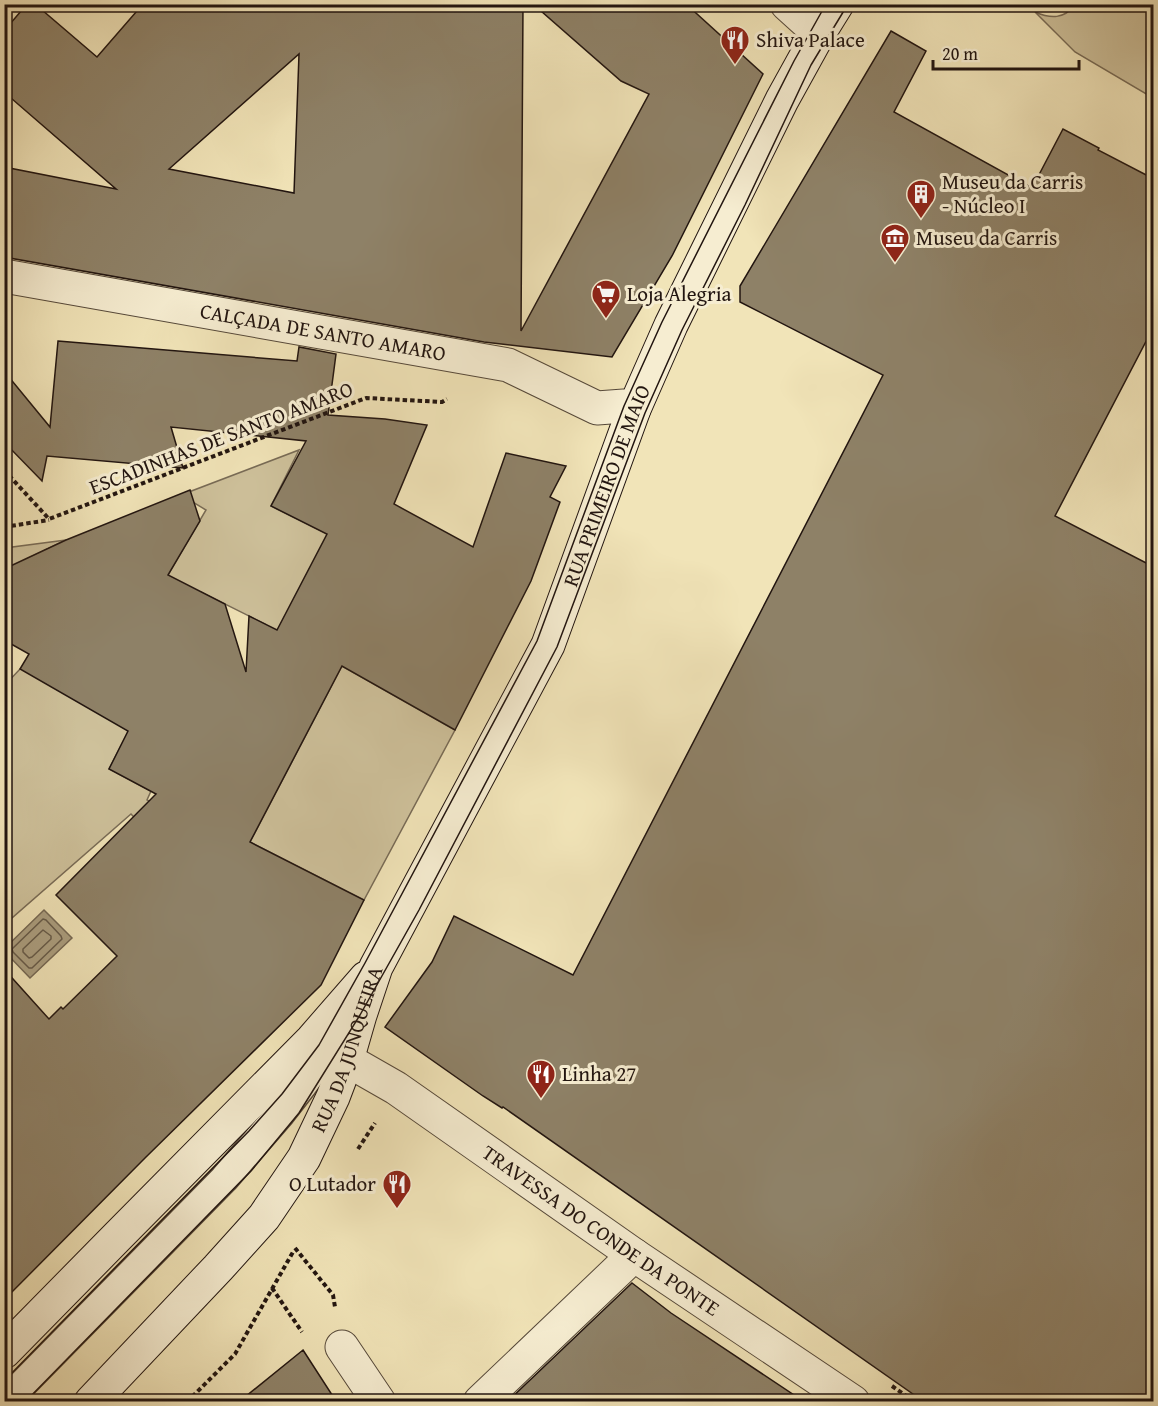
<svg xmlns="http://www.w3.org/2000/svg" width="1158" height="1406" font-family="'Gentium Book Plus',serif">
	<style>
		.green { fill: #cec19b; stroke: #786b56; stroke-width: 1.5 }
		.water { fill: #ab9e7f; stroke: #746753; stroke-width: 1.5 }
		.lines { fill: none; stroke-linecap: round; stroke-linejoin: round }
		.shore { stroke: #665a48; stroke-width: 1.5 }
		.building { fill: #8e8167; stroke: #221510; stroke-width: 1.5; fill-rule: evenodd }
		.service-casing { stroke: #56493a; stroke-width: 31 }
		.minor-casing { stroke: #56493a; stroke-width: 35 }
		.tertiary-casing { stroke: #56493a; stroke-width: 35 }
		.secondary-casing { stroke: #221510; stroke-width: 35 }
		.path { stroke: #221510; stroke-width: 4; stroke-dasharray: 4.5 3; stroke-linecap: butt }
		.service { stroke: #f6edd1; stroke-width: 28 }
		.minor { stroke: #f6edd1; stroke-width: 33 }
		.tertiary { stroke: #f6edd1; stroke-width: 33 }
		.secondary { stroke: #f6edd1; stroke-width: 33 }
		.tram { stroke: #221510; stroke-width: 1.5 }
		.labels { text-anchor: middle; stroke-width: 6; stroke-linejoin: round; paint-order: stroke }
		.poi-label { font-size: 21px; fill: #221510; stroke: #f6edd1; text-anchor: start }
		.street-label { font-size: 21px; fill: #221510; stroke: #f6edd1 }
	</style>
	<rect width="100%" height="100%" fill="#f1e4b8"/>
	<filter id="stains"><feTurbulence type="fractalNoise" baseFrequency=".00333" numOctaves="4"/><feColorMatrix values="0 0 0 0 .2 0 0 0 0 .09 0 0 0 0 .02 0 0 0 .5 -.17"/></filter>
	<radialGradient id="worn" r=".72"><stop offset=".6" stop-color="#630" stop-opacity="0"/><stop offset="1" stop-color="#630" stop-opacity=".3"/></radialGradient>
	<path class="green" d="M 1075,5 L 1153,5 L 1153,98 L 1075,52 L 1035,12 C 1051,19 1064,19 1075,5 Z
		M 299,450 L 271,506 L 327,534 L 302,667 L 265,624 L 201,592 L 109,769 L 151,791 L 147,800 L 226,842 L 238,925 L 131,814 L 5,924 L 4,686 L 20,669 L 169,573 L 206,510 L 181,495 Z
		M 66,540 L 27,559 L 5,577 L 5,548 Z
		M 342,666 L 455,730 L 364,900 L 250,842 Z"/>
	<path class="water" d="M 44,910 L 72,938 L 30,978 L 5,952 L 5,948 Z"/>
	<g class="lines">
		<path class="shore" d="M 43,919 L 46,920 L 61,936 L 62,939 L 32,968 L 29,968 L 13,952 L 12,949 Z
			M 43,930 L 51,936 L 51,939 L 32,957 L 29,958 L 23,952 L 23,949 Z"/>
	</g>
	<path class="building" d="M 27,4 L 35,4 L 97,57 L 143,4 L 523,4 L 521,331 L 649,94 L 621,81 L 533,4 L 686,4 L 763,74 L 672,256 L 612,357 L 484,342 L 4,257 L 4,167 L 116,189 L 4,92 L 4,31 ZM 299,54 L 294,193 L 169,169 Z
		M 891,31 L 926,51 L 894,112 L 1032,188 L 1063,129 L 1099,148 L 1098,150 L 1154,179 L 1154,326 L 1055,516 L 1154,567 L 1154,1401 L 923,1401 L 503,1107 L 502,1108 L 483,1096 L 385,1027 L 432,962 L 454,916 L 573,975 L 883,375 L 740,302 L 740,286 Z
		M 58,341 L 297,361 L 299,347 L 336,354 L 328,415 L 385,419 L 427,425 L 394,504 L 473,547 L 506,453 L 566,466 L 550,497 L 560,502 L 531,581 L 455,730 L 342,666 L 250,842 L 364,900 L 321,985 L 145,1158 L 4,1300 L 4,969 L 49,1019 L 61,1007 L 63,1009 L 117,956 L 56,895 L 156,794 L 109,769 L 128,731 L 20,669 L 29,654 L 4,640 L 4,569 L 66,540 L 190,490 L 200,521 L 168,575 L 225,604 L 246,672 L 249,616 L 277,630 L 327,534 L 271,506 L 306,441 L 171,427 L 183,468 L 47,456 L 42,481 L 4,442 L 4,371 L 50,427 Z
		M 632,1283 L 671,1313 L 803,1401 L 508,1401 Z
		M 303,1350 L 336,1401 L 240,1401 Z"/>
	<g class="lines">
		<g class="service-casing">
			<path id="service" d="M 5,1402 L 224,1179 L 281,1113 L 302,1086 L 328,1050 L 352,1008"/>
		</g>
		<g class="minor-casing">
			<g id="minor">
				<path id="s1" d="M 4,276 L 508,365 L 597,408 L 624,406 L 634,409"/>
				<path id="s2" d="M 347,1060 L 396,1088 L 634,1255 L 853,1402"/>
				<path d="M 342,1347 L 379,1402"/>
				<path d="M 480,1402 L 634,1255"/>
			</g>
		</g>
		<g class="tertiary-casing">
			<path id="tertiary" d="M 787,4 L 819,33"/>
		</g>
		<g class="secondary-casing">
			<g id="secondary">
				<path d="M 4,1352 L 116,1238 L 312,1040 L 366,978"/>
				<path id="s3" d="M 91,1402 L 218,1268 L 264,1217 L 304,1158 L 333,1097 L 347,1060 L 360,1015 L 376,967 L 548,645 L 634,409 L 671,325 L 782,100 L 819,33 L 837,4"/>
			</g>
		</g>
		<path class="path" d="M 4,470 L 49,519 L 366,398 L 442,402 L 447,399
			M 4,527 L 49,520
			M 358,1149 L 375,1123
			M 295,1248 L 333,1295 L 335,1307
			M 272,1288 L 302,1332
			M 892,1386 L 915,1402
			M 187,1402 L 235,1354 L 293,1252"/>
		<use href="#service" class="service"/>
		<use href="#minor" class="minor"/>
		<use href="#tertiary" class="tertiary"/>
		<use href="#secondary" class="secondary"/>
		<path class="tram" d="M 4,1381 L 249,1131 L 282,1094 L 319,1045 L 365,963 L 537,641 L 624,406 L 662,322 L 794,61 L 826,4
			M 25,1402 L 251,1171 L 299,1113 L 360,1015 L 419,910 L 557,647 L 645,413 L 682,330 L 745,205 L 811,65 L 848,4"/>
	</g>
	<defs>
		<g id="restaurant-pin" transform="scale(1.5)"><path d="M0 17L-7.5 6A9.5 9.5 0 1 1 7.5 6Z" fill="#8f2418" stroke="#f6edd1"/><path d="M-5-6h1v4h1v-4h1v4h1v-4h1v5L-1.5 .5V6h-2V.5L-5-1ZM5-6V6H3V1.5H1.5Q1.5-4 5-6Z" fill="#fff"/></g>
		<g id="building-pin" transform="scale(1.5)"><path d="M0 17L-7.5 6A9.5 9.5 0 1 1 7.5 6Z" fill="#8f2418" stroke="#f6edd1"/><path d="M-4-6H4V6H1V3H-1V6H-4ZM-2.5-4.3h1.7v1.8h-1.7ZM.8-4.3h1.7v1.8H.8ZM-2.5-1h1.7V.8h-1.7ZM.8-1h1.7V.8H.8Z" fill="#fff"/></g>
		<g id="museum-pin" transform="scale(1.5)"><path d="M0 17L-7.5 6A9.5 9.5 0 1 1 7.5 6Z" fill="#8f2418" stroke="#f6edd1"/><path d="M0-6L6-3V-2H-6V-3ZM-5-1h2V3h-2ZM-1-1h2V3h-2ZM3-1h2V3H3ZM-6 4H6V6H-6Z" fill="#fff"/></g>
		<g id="supermarket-pin" transform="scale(1.5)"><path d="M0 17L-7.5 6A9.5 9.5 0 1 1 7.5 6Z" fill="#8f2418" stroke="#f6edd1"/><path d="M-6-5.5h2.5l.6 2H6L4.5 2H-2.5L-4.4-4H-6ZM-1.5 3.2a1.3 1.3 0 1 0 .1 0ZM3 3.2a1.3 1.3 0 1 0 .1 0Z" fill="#fff"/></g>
	</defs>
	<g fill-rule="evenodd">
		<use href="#restaurant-pin" x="735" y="40"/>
		<use href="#building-pin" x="921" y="194"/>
		<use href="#museum-pin" x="895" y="238"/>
		<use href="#supermarket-pin" x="606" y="294"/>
		<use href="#restaurant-pin" x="541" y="1074"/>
		<use href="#restaurant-pin" x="397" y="1184"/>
	</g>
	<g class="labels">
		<g class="poi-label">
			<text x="756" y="47">Shiva Palace</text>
			<text x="942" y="189">Museu da Carris<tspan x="942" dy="24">- Núcleo I</tspan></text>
			<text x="916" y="245">Museu da Carris</text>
			<text x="627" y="301">Loja Alegria</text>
			<text x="562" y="1081">Linha 27</text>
			<text x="376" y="1191" text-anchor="end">O Lutador</text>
		</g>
		<g class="street-label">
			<text dy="7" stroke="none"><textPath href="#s1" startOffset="324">CALÇADA DE SANTO AMARO</textPath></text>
			<text transform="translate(221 438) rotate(-21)" y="7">ESCADINHAS DE SANTO AMARO</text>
			<text dy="7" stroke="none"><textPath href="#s3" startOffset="1064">RUA PRIMEIRO DE MAIO</textPath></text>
			<text dy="7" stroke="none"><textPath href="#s3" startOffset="442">RUA DA JUNQUEIRA</textPath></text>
			<text dy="7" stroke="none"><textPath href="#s2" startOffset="306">TRAVESSA DO CONDE DA PONTE</textPath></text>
		</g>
	</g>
	<rect width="1158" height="1406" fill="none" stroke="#f1e4b8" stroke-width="24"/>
	<rect x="6" y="6" width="1146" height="1394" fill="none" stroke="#221510" stroke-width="3"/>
	<rect x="12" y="12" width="1134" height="1382" fill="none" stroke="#221510" stroke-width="1.5"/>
	<path d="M933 60v9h146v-9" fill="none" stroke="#221510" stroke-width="3"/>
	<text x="942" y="60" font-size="18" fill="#221510" stroke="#f6edd1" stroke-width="4.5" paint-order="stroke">20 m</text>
	<rect width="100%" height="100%" filter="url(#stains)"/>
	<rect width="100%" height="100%" fill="url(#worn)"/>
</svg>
